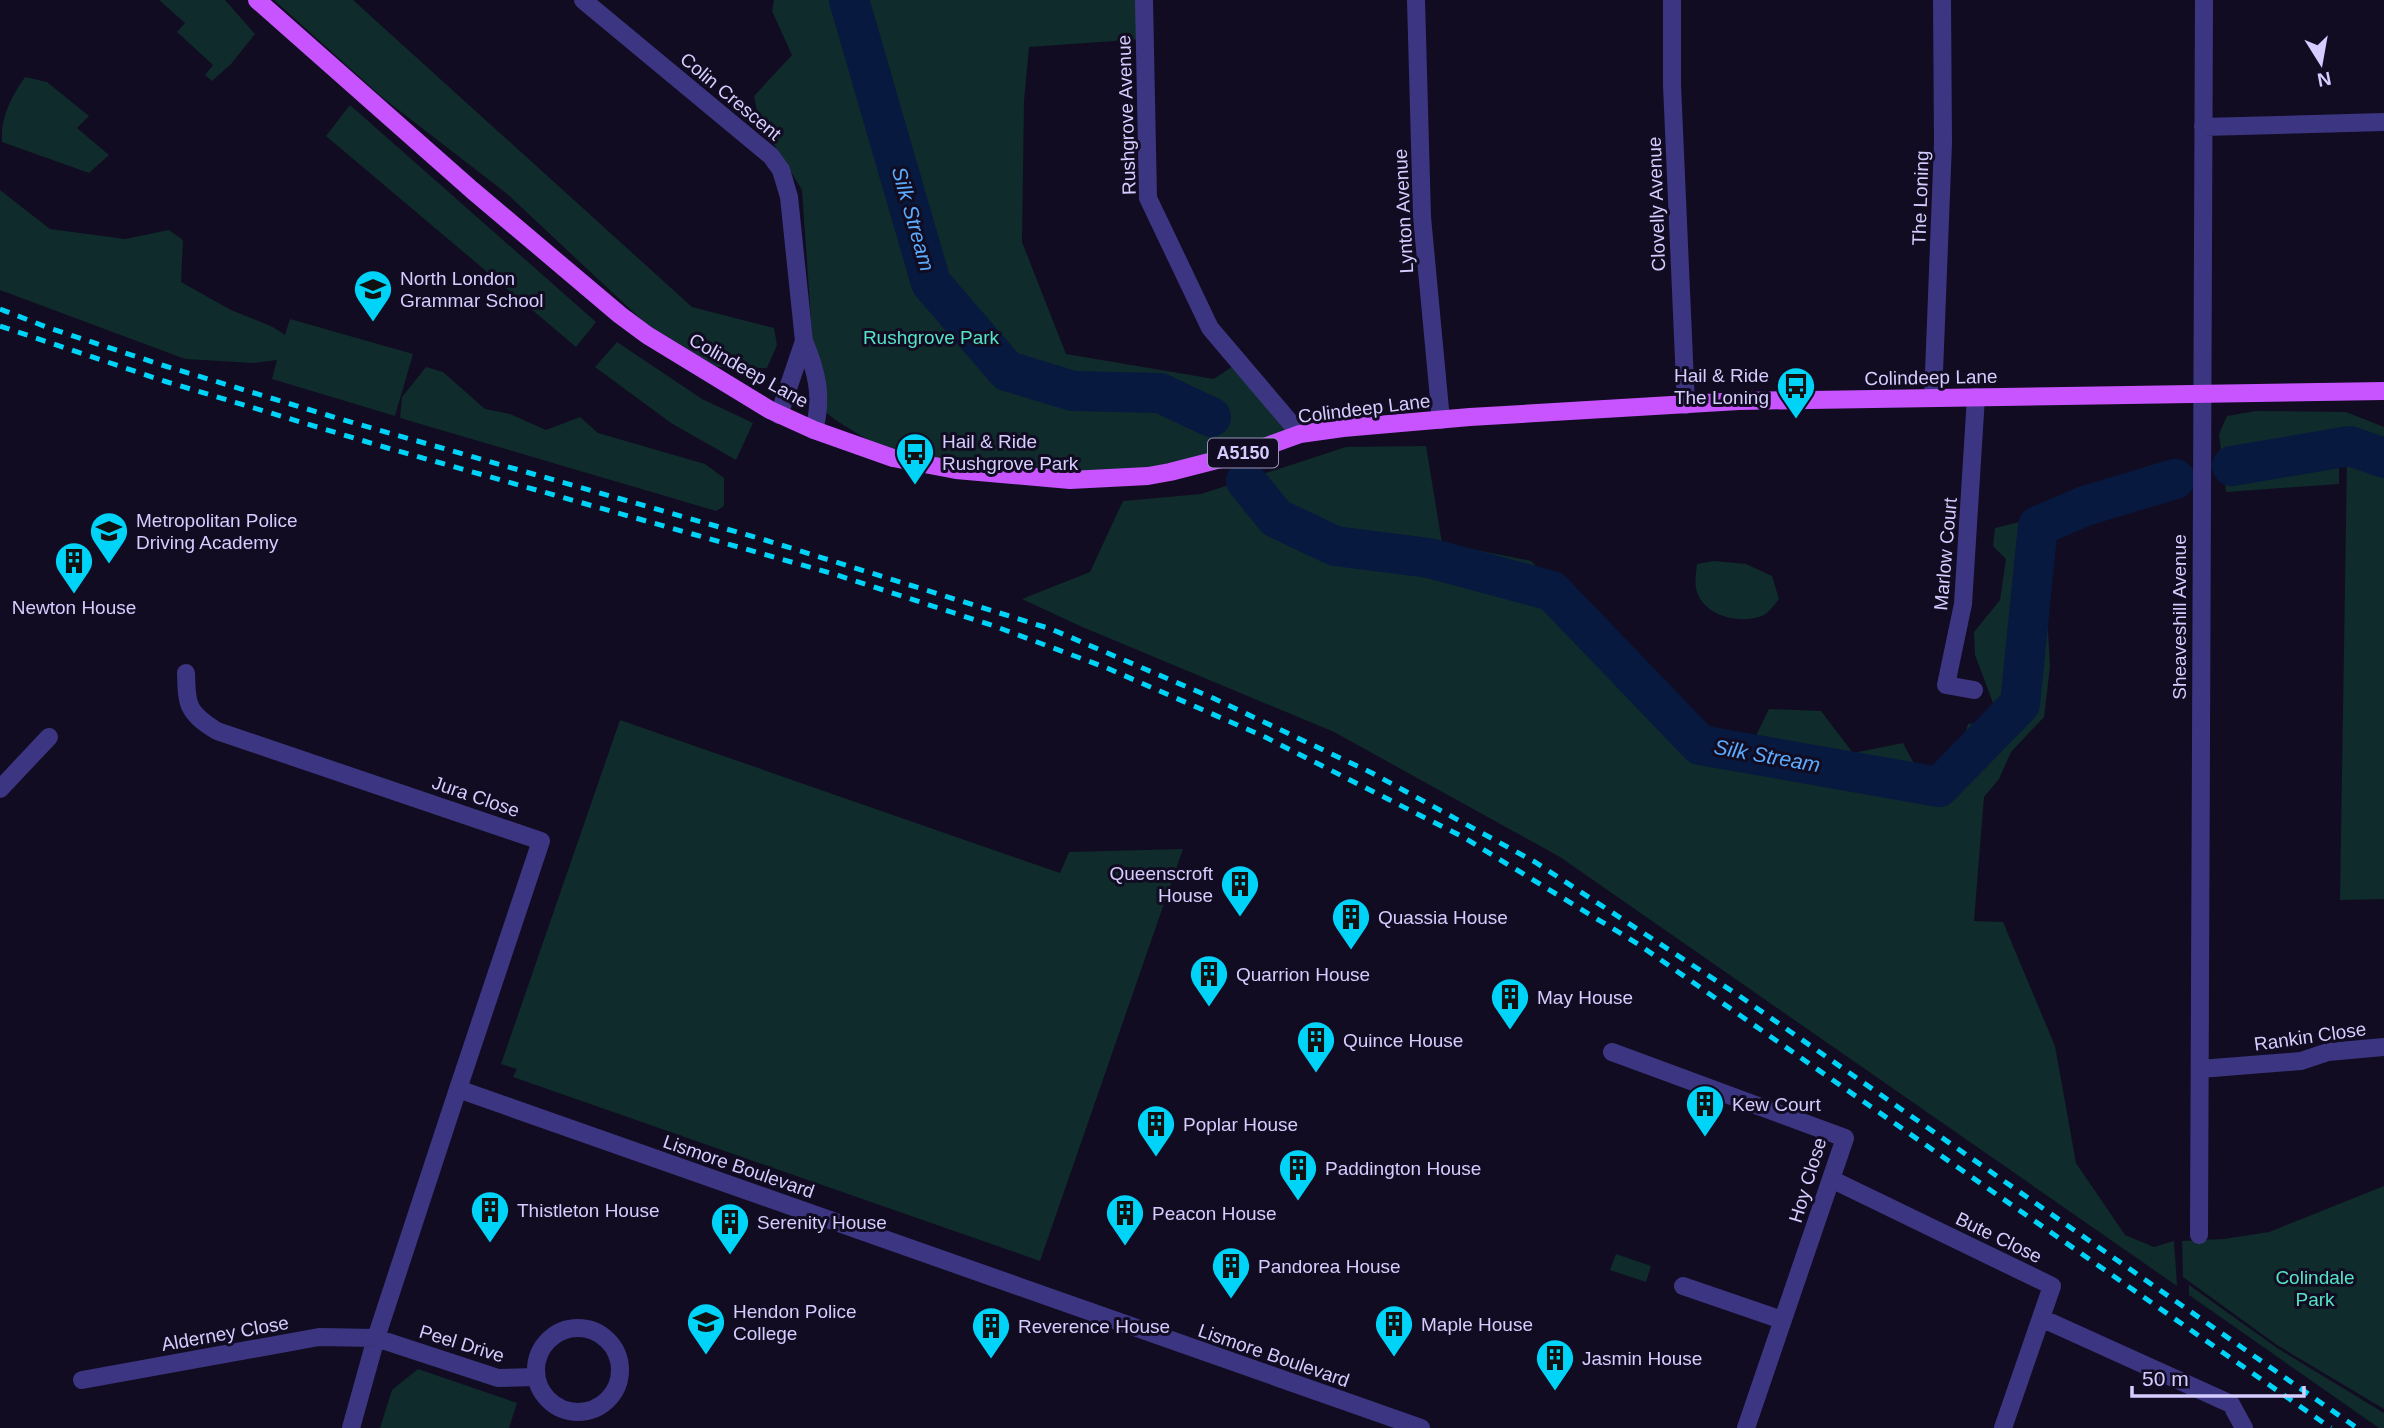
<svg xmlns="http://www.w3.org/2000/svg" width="2384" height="1428" font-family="Arial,sans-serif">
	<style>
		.green { fill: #0f2b2b }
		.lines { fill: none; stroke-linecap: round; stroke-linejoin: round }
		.river { stroke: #07193f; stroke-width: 40 }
		.minor { stroke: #3c3682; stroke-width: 18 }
		.tertiary { stroke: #3c3682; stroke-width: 18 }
		.primary { stroke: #c754ff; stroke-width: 18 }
		.rail { stroke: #00d3f8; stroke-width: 5; stroke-dasharray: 10 9; stroke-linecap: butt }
		.labels { text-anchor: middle; stroke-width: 6; stroke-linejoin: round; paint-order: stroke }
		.shield { fill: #110c21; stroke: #9a93bc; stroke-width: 2 }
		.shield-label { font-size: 18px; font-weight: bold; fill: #d5cdff }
		.street-label { font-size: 19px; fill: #d5cdff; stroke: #110c21 }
		.poi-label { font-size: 19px; fill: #d5cdff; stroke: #110c21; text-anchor: start }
		.park-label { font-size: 19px; fill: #55e3c6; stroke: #110c21 }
		.water-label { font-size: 21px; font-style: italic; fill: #5babff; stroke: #110c21 }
	</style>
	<rect width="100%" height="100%" fill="#110c21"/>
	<path class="green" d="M 159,0 L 225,0 L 255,34 L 231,64 L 212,81 L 205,75 L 213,65 L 177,32 L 185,23 Z
		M 274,0 L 353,0 L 692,307 L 774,328 L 777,345 L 767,368 L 717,367 L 645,323 L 506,193 L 383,98 Z
		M 774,0 L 1143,0 L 1143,39 L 1029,47 L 1024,101 L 1022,242 L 1066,354 L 1214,379 L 1239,362 L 1300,434 L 1125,479 L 903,461 L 840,423 L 817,406 L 802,190 L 759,120 L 754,96 L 792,55 L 772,11 Z
		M 25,77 L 47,82 L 89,116 L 77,128 L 109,155 L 89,173 L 2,142 C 0,117 12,96 25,77 Z
		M 350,105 L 596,322 L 576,347 L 326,136 Z
		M 0,190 L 50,229 L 125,239 L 169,230 L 183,240 L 181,282 L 231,310 L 273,327 L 285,335 L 290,319 L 413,354 L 395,416 L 272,379 L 277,360 L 254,363 L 185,359 L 0,290 Z
		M 617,342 L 702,399 L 753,423 L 736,460 L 671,423 L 595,367 Z
		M 426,367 L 443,372 L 485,409 L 510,414 L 546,430 L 580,417 L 598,433 L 705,464 L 724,478 L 724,506 L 716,511 L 400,418 L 402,397 Z
		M 2256,411 L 2346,412 L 2384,427 L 2384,464 L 2347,452 L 2339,455 L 2339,484 L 2226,492 L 2219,434 L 2227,416 Z
		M 1426,446 L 1442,543 L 1531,561 L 1678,709 L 1716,741 L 1752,744 L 1769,709 L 1821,711 L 1853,753 L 1903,743 L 1918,771 L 1958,761 L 1968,724 L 1986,722 L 1993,703 L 1975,655 L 1974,632 L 2000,600 L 2006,559 L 1993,546 L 1995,528 L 2031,519 L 2064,499 L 2043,538 L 2050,667 L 2044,717 L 2011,752 L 1999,779 L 1984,797 L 1974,921 L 2003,922 L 2055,1046 L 2076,1163 L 2125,1235 L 2154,1247 L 2174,1241 L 2177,1286 L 1560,857 L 1334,732 L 1080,626 L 1022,599 L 1090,572 L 1123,501 L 1201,494 L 1346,447 Z
		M 2347,458 L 2384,470 L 2384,899 L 2340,900 Z
		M 1714,561 L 1746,564 L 1772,576 L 1779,599 C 1775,604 1769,612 1764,615 C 1742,625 1705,617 1697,592 C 1694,583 1696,574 1697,564 Z
		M 620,720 L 1060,873 L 1069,852 L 1183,849 L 1040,1261 L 513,1077 L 517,1069 L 501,1064 Z
		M 2384,1186 L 2384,1409 L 2277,1345 L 2183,1277 L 2182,1241 L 2224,1239 L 2269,1232 Z
		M 1616,1254 L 1651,1266 L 1646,1282 L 1610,1270 Z
		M 2189,1285 L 2277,1348 L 2384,1413 L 2384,1428 L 2379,1428 L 2189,1295 Z
		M 418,1369 L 517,1403 L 509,1428 L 380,1428 L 392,1390 Z"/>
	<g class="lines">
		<path class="river" d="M 849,0 L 931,283 L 1007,371 L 1073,391 L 1160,393 L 1211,417
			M 2232,466 L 2350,446 L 2384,458
			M 1246,481 L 1276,518 L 1335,546 L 1429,558 L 1552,591 L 1700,745 L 1939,787 L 2020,704 L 2038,526 L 2085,506 L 2175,479"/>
		<path class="minor" d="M 583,0 L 771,156 L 781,170 L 789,197 L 804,341
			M 1416,0 L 1422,217 L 1441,420
			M 1672,0 L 1672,85 L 1686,405
			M 2203,127 L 2384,122
			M 1933,398 L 1943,143 L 1942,0
			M 779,415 L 804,341 C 817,372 823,397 814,430
			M 186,673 C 187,706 187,712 217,731 L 541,841 L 458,1089
			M 1974,690 L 1946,685 L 1963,604 L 1976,397
			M 0,789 L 49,737
			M 1612,1052 L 1845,1138 L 1746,1428
			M 2200,1069 L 2301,1061 L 2328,1052 L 2384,1047
			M 1831,1179 L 2052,1286 L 2003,1428
			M 2199,1235 L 2204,0
			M 1683,1286 L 1782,1320
			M 2041,1318 L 2231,1404 L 2244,1428
			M536 1370a42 42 0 1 1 84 0a42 42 0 1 1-84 0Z
			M 82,1380 L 319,1337 L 376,1338 L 498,1378 L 536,1377
			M 351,1428 L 376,1338 L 458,1089 L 1421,1428"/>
		<path class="tertiary" d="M 1144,0 L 1148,198 L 1210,328 L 1300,434"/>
		<path class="primary" d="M 257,0 L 472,190 L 620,315 L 647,335 L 770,410 L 814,430 L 893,458 L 956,470 L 1070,480 L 1148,476 L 1170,472 L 1256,450 L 1300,434 L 1343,428 L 1470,417 L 1739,401 L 2384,391"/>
		<path class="rail" d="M 0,309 L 49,328 L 165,366 L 340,419 L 765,540 L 1051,629 L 1213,698 L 1372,773 L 1535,862 L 1738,995 L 2357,1428
			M 0,326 L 164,381 L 384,447 L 834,574 L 994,626 L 1107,668 L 1265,737 L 1463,837 L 1638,944 L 2331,1428"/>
	</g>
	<defs>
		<g id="school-pin" transform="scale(2.0125)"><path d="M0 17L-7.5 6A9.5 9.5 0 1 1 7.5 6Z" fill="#00d3f8" stroke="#110c21"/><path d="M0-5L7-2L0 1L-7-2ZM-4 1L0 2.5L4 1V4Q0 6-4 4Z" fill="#111"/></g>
		<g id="bus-pin" transform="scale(2.0125)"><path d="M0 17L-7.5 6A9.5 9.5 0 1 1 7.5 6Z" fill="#00d3f8" stroke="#110c21"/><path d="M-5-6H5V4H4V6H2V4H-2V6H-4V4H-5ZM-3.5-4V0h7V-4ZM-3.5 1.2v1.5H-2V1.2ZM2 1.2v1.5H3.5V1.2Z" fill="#111"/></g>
		<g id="university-pin" transform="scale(2.0125)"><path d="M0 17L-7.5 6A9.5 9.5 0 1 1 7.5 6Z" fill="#00d3f8" stroke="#110c21"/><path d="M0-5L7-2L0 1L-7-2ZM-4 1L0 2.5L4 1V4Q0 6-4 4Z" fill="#111"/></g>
		<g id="building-pin" transform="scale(2.0125)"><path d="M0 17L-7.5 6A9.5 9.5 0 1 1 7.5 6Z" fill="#00d3f8" stroke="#110c21"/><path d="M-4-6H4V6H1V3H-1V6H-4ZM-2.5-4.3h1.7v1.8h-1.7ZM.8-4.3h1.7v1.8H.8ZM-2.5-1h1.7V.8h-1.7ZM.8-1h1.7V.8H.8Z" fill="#111"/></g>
	</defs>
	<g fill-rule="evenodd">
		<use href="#school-pin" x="373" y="289"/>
		<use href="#bus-pin" x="1796" y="386"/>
		<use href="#bus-pin" x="915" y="452"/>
		<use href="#university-pin" x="109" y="531"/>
		<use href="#building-pin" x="74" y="561"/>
		<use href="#building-pin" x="1240" y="884"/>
		<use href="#building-pin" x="1351" y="917"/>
		<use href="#building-pin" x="1209" y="974"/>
		<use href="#building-pin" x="1510" y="997"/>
		<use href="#building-pin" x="1316" y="1040"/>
		<use href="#building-pin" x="1705" y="1104"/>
		<use href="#building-pin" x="1156" y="1124"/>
		<use href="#building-pin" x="1298" y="1168"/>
		<use href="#building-pin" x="490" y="1210"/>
		<use href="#building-pin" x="1125" y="1213"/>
		<use href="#building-pin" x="730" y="1222"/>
		<use href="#building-pin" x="1231" y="1266"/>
		<use href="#university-pin" x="706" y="1322"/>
		<use href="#building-pin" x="1394" y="1324"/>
		<use href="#building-pin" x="991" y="1326"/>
		<use href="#building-pin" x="1555" y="1358"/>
	</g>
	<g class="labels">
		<rect class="shield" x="1208" y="438.5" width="70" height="29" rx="5"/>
		<g class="shield-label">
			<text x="1243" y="459">A5150</text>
		</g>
		<g class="street-label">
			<text transform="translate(731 96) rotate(40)" y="7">Colin Crescent</text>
			<text transform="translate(1126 115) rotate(-92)" y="7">Rushgrove Avenue</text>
			<text transform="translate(1920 198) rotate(-88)" y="7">The Loning</text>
			<text transform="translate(1656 204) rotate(-92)" y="7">Clovelly Avenue</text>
			<text transform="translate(1403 211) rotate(-93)" y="7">Lynton Avenue</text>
			<text transform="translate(749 370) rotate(29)" y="7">Colindeep Lane</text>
			<text transform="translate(1931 377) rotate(-1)" y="7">Colindeep Lane</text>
			<text transform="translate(1364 408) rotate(-7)" y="7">Colindeep Lane</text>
			<text transform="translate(1945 554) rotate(-85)" y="7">Marlow Court</text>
			<text transform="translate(2179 617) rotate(-90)" y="7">Sheaveshill Avenue</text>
			<text transform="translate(476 796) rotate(19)" y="7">Jura Close</text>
			<text transform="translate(2310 1036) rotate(-8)" y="7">Rankin Close</text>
			<text transform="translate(739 1166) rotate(19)" y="7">Lismore Boulevard</text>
			<text transform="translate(1807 1180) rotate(-73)" y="7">Hoy Close</text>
			<text transform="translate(1999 1237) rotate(26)" y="7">Bute Close</text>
			<text transform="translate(225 1333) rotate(-10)" y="7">Alderney Close</text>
			<text transform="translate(462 1343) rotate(17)" y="7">Peel Drive</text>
			<text transform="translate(1274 1355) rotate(19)" y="7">Lismore Boulevard</text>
		</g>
		<g class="poi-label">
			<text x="400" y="285">North London<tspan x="400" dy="22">Grammar School</tspan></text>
			<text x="1769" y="382" text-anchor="end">Hail &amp; Ride<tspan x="1769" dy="22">The Loning</tspan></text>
			<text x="942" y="448">Hail &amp; Ride<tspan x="942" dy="22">Rushgrove Park</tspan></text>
			<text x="136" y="527">Metropolitan Police<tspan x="136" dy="22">Driving Academy</tspan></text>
			<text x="74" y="614" text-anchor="middle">Newton House</text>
			<text x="1213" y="880" text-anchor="end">Queenscroft<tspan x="1213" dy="22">House</tspan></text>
			<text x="1378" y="924">Quassia House</text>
			<text x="1236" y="981">Quarrion House</text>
			<text x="1537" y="1004">May House</text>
			<text x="1343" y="1047">Quince House</text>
			<text x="1732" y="1111">Kew Court</text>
			<text x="1183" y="1131">Poplar House</text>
			<text x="1325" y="1175">Paddington House</text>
			<text x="517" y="1217">Thistleton House</text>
			<text x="1152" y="1220">Peacon House</text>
			<text x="757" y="1229">Serenity House</text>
			<text x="1258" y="1273">Pandorea House</text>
			<text x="733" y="1318">Hendon Police<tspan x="733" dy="22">College</tspan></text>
			<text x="1421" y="1331">Maple House</text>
			<text x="1018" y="1333">Reverence House</text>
			<text x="1582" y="1365">Jasmin House</text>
		</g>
		<g class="park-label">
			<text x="931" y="344">Rushgrove Park</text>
			<text x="2315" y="1284">Colindale<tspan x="2315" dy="22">Park</tspan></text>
		</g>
		<g class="water-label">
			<text transform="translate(913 219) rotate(74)" y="7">Silk Stream</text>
			<text transform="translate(1767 756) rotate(10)" y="7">Silk Stream</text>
		</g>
	</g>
	<g transform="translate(2321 63) rotate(169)" stroke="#110c21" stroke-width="5" paint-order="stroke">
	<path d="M0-5L12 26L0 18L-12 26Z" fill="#d5cdff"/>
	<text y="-10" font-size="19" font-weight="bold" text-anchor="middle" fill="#d5cdff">N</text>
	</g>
	<path d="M2132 1386v10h172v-10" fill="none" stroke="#d5cdff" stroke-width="3.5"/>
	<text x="2142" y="1386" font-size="21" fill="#d5cdff" stroke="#110c21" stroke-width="5" paint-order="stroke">50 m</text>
</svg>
